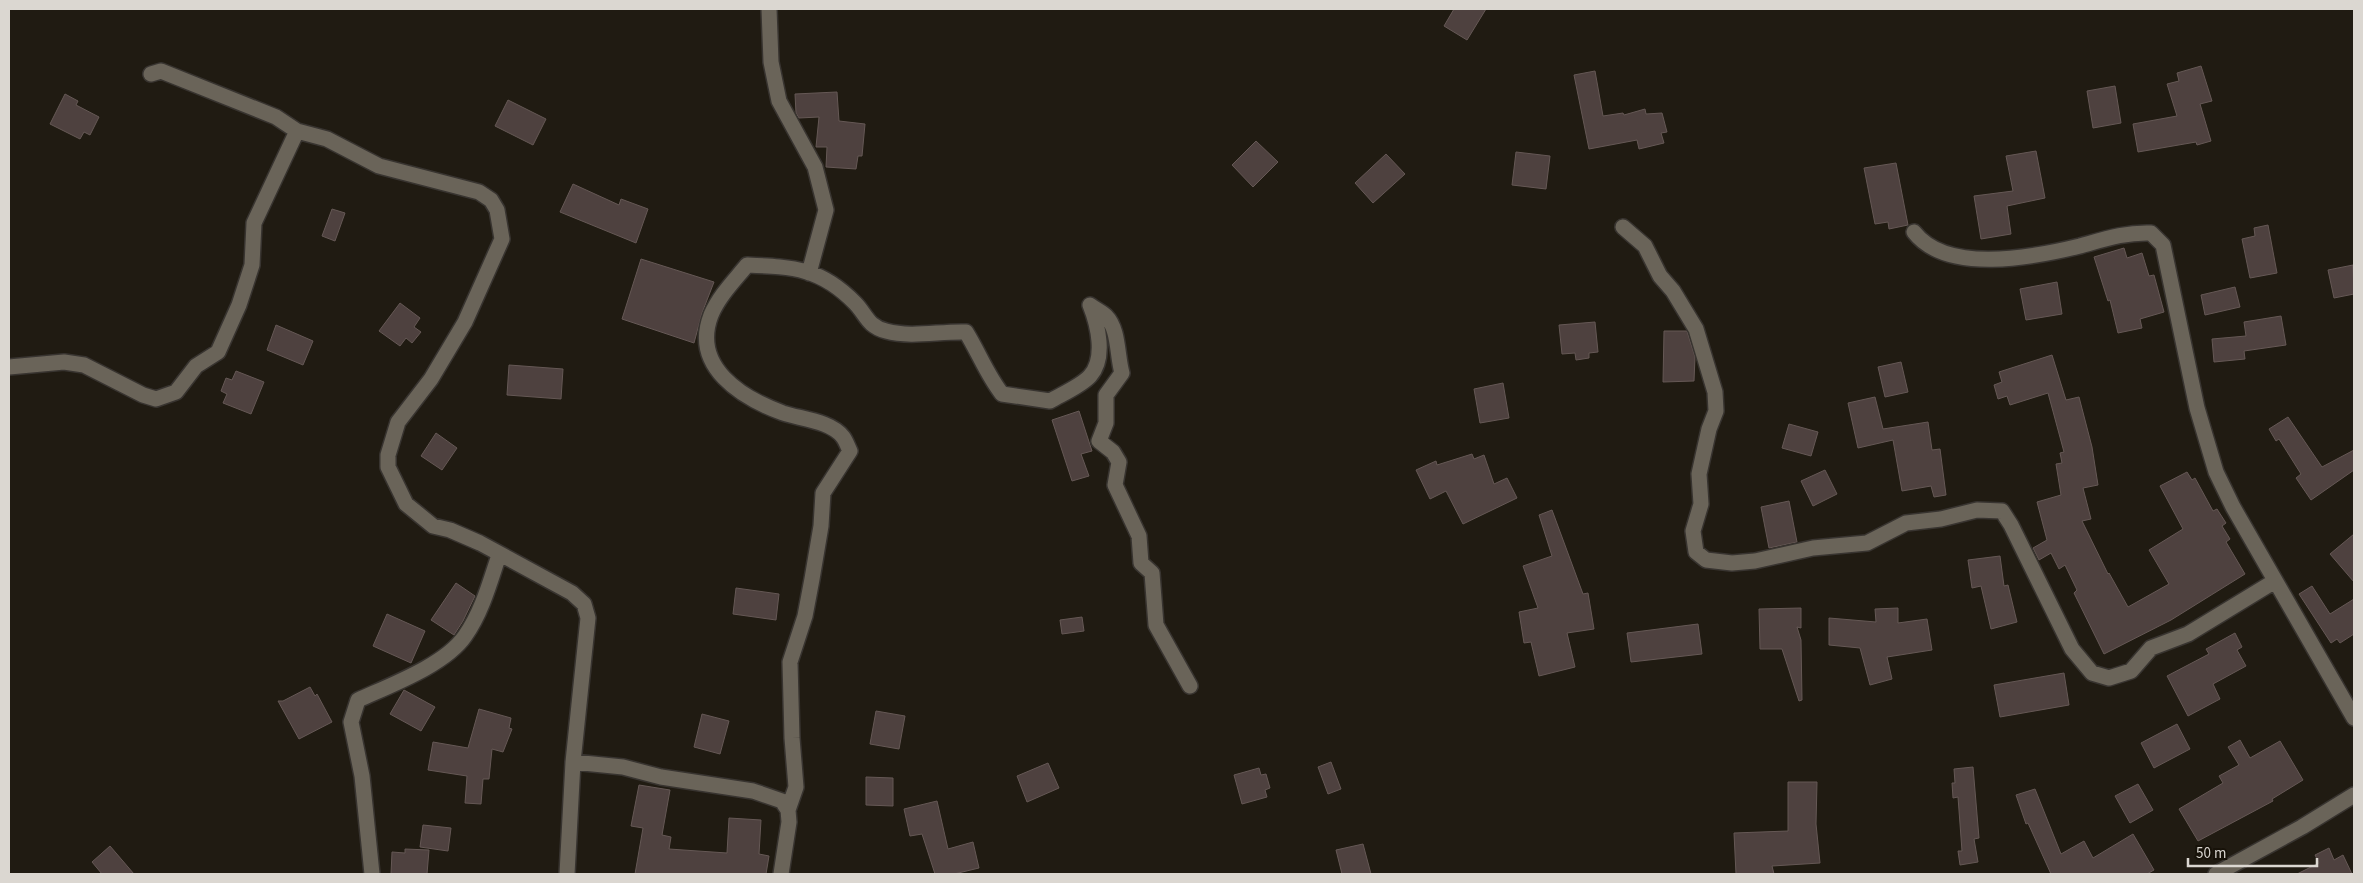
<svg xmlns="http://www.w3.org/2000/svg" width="2363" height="883" font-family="'Source Sans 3',sans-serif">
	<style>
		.building { fill: #4e413f; stroke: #655855 }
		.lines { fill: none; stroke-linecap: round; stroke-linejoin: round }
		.street-casing { stroke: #383430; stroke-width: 18 }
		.secondary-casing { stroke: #383430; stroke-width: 18 }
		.street { stroke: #6a6459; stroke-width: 15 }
		.secondary { stroke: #6a6459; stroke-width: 15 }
	</style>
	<rect width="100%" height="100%" fill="#201b12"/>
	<path class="building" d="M 1454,9 L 1486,9 L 1467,40 L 1444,26 Z
		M 2201,66 L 2212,101 L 2200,104 L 2211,141 L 2197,145 L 2196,142 L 2138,152 L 2133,124 L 2177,116 L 2167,84 L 2179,81 L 2177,73 Z
		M 1595,71 L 1603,116 L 1623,113 L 1624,115 L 1645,109 L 1646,114 L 1662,113 L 1667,132 L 1661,133 L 1664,143 L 1639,149 L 1637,140 L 1589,149 L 1574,75 Z
		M 2115,86 L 2121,123 L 2093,128 L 2087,91 Z
		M 837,92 L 839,121 L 865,124 L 862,156 L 858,156 L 856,169 L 826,167 L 827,147 L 816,147 L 819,117 L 799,118 L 796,113 L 795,94 Z
		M 65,94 L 78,101 L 76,105 L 99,117 L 90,135 L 84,132 L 80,139 L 50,124 Z
		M 508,100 L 546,119 L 533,145 L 495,126 Z
		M 1256,141 L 1278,162 L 1253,187 L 1232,165 Z
		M 2036,151 L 2045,198 L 2007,206 L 2011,234 L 1981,239 L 1974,196 L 2013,191 L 2006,156 Z
		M 1516,152 L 1550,156 L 1546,189 L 1512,185 Z
		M 1386,154 L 1405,174 L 1373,203 L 1355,183 Z
		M 1896,163 L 1908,225 L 1889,229 L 1888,222 L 1875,224 L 1864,168 Z
		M 573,184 L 619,205 L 621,199 L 648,209 L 636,243 L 560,212 Z
		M 332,209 L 345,213 L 335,241 L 322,236 Z
		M 2268,225 L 2277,273 L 2250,278 L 2242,239 L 2255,236 L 2254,228 Z
		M 2124,248 L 2127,258 L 2142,253 L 2149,276 L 2154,275 L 2164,312 L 2140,319 L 2142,328 L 2118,333 L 2110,300 L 2108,301 L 2094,257 Z
		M 641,259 L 714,282 L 702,313 L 694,343 L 622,319 Z
		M 2353,265 L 2354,294 L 2334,298 L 2328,270 Z
		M 2057,282 L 2062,314 L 2026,320 L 2020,289 Z
		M 2235,287 L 2240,307 L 2205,315 L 2201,295 Z
		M 400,303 L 420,318 L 414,327 L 421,332 L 412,343 L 406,338 L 400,346 L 379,331 Z
		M 2281,316 L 2286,345 L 2244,351 L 2245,359 L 2214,362 L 2212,339 L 2246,336 L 2244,322 Z
		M 1595,322 L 1598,352 L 1589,353 L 1589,358 L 1576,360 L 1575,353 L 1562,354 L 1559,325 Z
		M 276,325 L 313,341 L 303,365 L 267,350 Z
		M 1664,331 L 1687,331 L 1695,357 L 1694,381 L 1663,382 Z
		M 2052,355 L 2066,400 L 2079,397 L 2092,447 L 2098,485 L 2083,488 L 2091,519 L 2082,521 L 2108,574 L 2109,573 L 2128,607 L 2169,584 L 2149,550 L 2183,529 L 2160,486 L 2187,472 L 2192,480 L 2195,478 L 2213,511 L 2217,509 L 2226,523 L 2222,526 L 2230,539 L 2226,542 L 2245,574 L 2171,620 L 2104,654 L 2074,593 L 2077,590 L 2065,565 L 2059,569 L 2051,553 L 2039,560 L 2033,548 L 2047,540 L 2037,502 L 2061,495 L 2056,464 L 2062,463 L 2060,453 L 2064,452 L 2048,393 L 2010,405 L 2007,396 L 1998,399 L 1994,385 L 2002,382 L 1999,372 Z
		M 1901,362 L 1908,392 L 1885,397 L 1878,367 Z
		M 509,365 L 563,369 L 561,399 L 507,395 Z
		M 236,371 L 264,382 L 251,414 L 223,403 L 227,394 L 221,391 L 226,378 L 232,380 Z
		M 1503,383 L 1509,418 L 1480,423 L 1474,389 Z
		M 1875,397 L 1883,429 L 1928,422 L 1932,450 L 1940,449 L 1946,495 L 1934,497 L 1931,486 L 1902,491 L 1893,440 L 1858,448 L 1848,403 Z
		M 1079,411 L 1092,451 L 1081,454 L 1089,476 L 1072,481 L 1052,420 Z
		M 2288,417 L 2322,467 L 2354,450 L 2354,470 L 2311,500 L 2296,478 L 2301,474 L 2279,439 L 2276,441 L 2269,429 Z
		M 1789,424 L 1818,432 L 1811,456 L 1782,448 Z
		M 436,433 L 457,448 L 442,470 L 421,456 Z
		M 1472,454 L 1474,459 L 1484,455 L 1494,484 L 1507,478 L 1517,498 L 1463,524 L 1446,491 L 1430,499 L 1416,470 L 1436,461 L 1437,465 Z
		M 1825,470 L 1837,494 L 1813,506 L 1801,481 Z
		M 1789,501 L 1797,542 L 1769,548 L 1761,507 Z
		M 1552,510 L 1583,594 L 1588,593 L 1594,629 L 1567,633 L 1575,667 L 1539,676 L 1531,642 L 1524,643 L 1519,612 L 1538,608 L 1523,566 L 1552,556 L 1539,515 Z
		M 2354,534 L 2354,582 L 2330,554 Z
		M 2000,556 L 2004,586 L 2008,585 L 2017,622 L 1991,629 L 1981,586 L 1972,588 L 1968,560 Z
		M 456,583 L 475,596 L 463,621 L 454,635 L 431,620 Z
		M 2312,586 L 2330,614 L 2354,599 L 2354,634 L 2340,643 L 2337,639 L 2331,643 L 2299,594 Z
		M 736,588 L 779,594 L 776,620 L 733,614 Z
		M 1801,608 L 1801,628 L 1797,627 L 1801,640 L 1802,700 L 1799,701 L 1782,649 L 1760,649 L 1759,609 Z
		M 1898,608 L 1898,623 L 1927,619 L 1932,650 L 1887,657 L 1892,679 L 1870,685 L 1860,648 L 1829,645 L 1829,618 L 1876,622 L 1875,609 Z
		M 387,614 L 425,631 L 411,663 L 373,646 Z
		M 1082,617 L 1084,631 L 1062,634 L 1060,620 Z
		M 1698,624 L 1702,654 L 1631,662 L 1627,633 Z
		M 2235,633 L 2242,647 L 2237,650 L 2246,666 L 2213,684 L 2220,699 L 2188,716 L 2167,676 L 2209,654 L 2206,649 Z
		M 2064,673 L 2069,705 L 2000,717 L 1994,685 Z
		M 310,687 L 315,696 L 317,694 L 332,722 L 299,739 L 278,701 L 283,701 Z
		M 404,690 L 435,707 L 421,731 L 390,714 Z
		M 479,709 L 511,718 L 509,728 L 512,729 L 503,752 L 492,749 L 489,779 L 483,779 L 481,804 L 465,803 L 467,776 L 428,770 L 433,742 L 468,748 Z
		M 876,711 L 905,716 L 899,749 L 870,744 Z
		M 702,714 L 729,721 L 720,754 L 694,747 Z
		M 2177,724 L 2190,749 L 2154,768 L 2141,743 Z
		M 2240,740 L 2250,758 L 2280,741 L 2303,780 L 2272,799 L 2273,801 L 2198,841 L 2179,809 L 2223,783 L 2219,776 L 2239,765 L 2228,747 Z
		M 1331,762 L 1341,789 L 1328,794 L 1318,767 Z
		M 1048,763 L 1059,788 L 1027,802 L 1017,776 Z
		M 1973,767 L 1979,838 L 1974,839 L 1978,862 L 1960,865 L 1958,851 L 1962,851 L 1958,797 L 1953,798 L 1952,783 L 1955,783 L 1954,769 Z
		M 1259,768 L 1261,775 L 1266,774 L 1270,788 L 1265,790 L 1267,797 L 1242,804 L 1234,775 Z
		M 866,777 L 893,778 L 893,806 L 866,805 Z
		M 1788,782 L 1817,782 L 1816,824 L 1820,863 L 1772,866 L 1774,874 L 1736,874 L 1734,833 L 1788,831 Z
		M 2138,784 L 2153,810 L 2130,823 L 2115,796 Z
		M 639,785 L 670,790 L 662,835 L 671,837 L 669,849 L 727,853 L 729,818 L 761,820 L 759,854 L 769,856 L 766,874 L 635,874 L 643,828 L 631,826 Z
		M 2035,789 L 2061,854 L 2084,841 L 2093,858 L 2133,834 L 2154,870 L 2147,874 L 2051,874 L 2028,823 L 2026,824 L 2016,795 Z
		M 937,801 L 948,849 L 973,842 L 979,868 L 954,874 L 935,874 L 922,834 L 910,836 L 904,809 Z
		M 423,825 L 451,828 L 448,851 L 420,847 Z
		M 1363,844 L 1371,874 L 1342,874 L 1336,850 Z
		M 110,846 L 134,874 L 102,874 L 92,862 Z
		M 2329,848 L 2334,860 L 2343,855 L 2352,874 L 2297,874 L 2319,863 L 2315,855 Z
		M 405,849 L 429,850 L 427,874 L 391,874 L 392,852 L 405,853 Z"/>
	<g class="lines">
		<g class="street-casing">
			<path id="street" d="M 769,9 L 771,62 L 779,101 L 815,167 L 826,210 L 809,273
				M 151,74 L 161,71 L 276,117 L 297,131 L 327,139 L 379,166 L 479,192 L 491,200 L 497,210 L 502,239 L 465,322 L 431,379 L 398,422 L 388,455 L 388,467 L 406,504 L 433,526 L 450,530 L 480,543 L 572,593 L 584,604 L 588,618 L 573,762 L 567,874
				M 1623,227 L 1645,246 L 1660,276 L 1673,291 L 1696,329 L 1715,392 L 1716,411 L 1709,429 L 1699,474 L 1701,504 L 1693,531 L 1696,552 L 1706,560 L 1732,563 L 1755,561 L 1813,548 L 1867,543 L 1906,523 L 1941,519 L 1977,510 L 2002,511 L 2011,525 L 2072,649 L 2092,673 L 2109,678 L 2131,671 L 2151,648 L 2188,634 L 2275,581
				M 1914,232 C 1947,275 2035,257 2080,246 C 2105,239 2126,232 2151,233 L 2163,245 L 2197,408 L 2216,472 L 2233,507 L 2354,718
				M 9,367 L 64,362 L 84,365 L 143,395 L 156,399 L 176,392 L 196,366 L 218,352 L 239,305 L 252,265 L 254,223 L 297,131
				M 573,762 L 623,767 L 661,777 L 753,791 L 782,801 L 788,810 L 789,822 L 781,874
				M 788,810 L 796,787 L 792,738 L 790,662 L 805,616 L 812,579 L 821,526 L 823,493 L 850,451 C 848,447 846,441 843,437 C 831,421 801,419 783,413 C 742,398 691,367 711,315 C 719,296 734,281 747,265 C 794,267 821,268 855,303 C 866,314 867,326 886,331 C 912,338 939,331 966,332 C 979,353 987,375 1002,394 L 1050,401 C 1062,394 1081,386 1090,376 C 1106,358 1098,325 1090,305 C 1095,309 1102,312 1106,316 C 1119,329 1117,356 1122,373 L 1106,395 L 1106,423 L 1099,441 L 1113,452 L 1119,462 L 1115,485 L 1139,536 L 1141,563 L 1152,573 L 1156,625 L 1190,686
				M 372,874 L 362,776 L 351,722 L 358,700 C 391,685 445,665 465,636 C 482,612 490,582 499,555"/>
		</g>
		<g class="secondary-casing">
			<path id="secondary" d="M 2216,874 L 2302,827 L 2354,795"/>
		</g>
		<use href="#street" class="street"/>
		<use href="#secondary" class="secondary"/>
	</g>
	<rect width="2363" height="883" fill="none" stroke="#dbd7d1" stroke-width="20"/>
	<path d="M2188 858v8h129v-8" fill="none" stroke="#dbd7d1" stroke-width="2.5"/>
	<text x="2196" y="858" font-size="15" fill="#dbd7d1" stroke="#171209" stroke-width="4" paint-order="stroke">50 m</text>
</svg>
